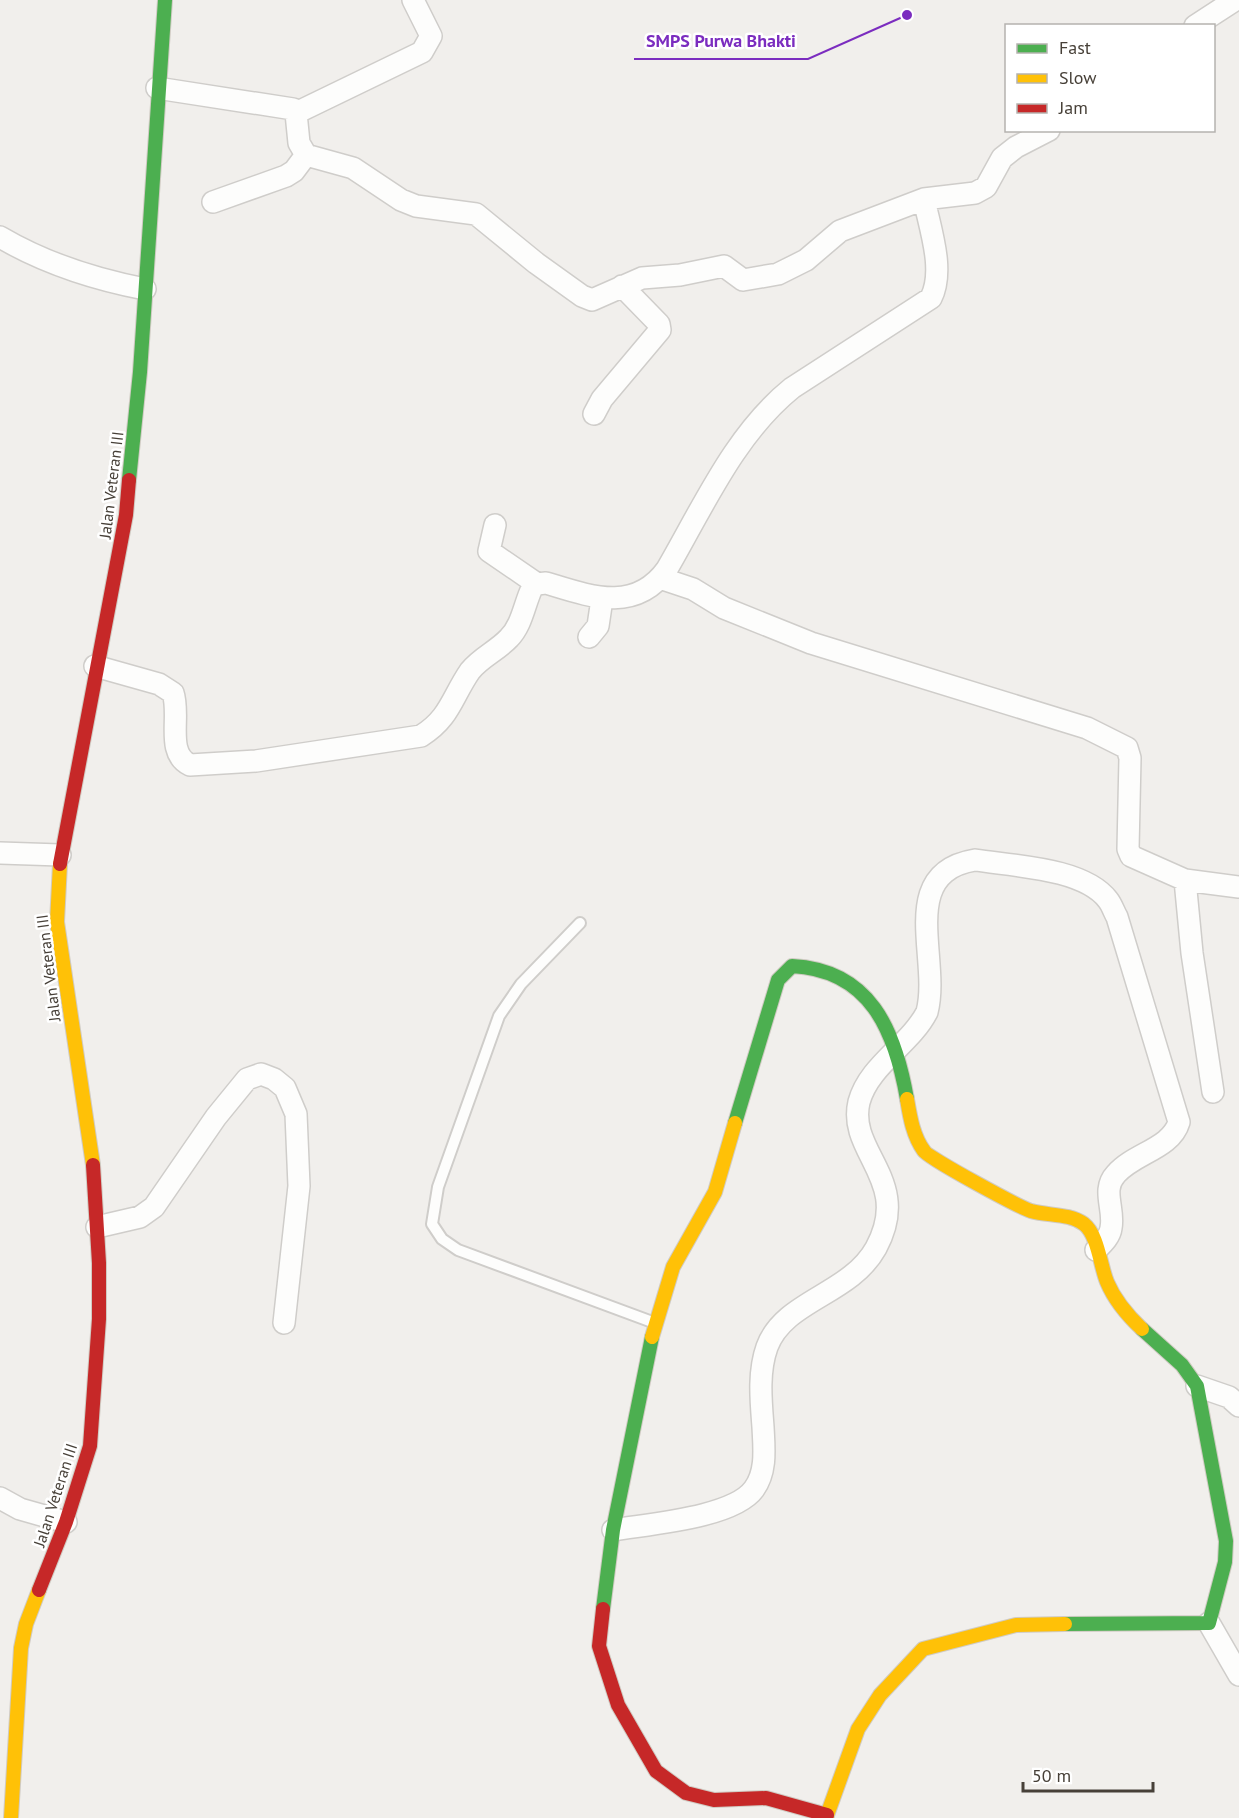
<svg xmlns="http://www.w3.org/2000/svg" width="1239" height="1818" font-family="'PT Sans',sans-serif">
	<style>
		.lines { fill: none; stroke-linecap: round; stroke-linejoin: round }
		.lane-casing { stroke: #cfcdca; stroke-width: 14 }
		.street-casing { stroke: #cfcdca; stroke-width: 24 }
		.fast-casing { stroke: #d0cbc3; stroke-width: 16 }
		.slow-casing { stroke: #d0cbc3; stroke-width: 16 }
		.jam-casing { stroke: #d0cbc3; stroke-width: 16 }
		.lane { stroke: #fdfdfc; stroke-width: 10 }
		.street { stroke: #fdfdfc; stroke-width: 21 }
		.fast { stroke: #4caf50; stroke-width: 14 }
		.slow { stroke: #ffc107; stroke-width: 14 }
		.jam { stroke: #c62828; stroke-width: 14 }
		.labels { text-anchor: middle; stroke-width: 5; stroke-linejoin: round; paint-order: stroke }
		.street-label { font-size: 16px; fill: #474038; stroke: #fff }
		.leader { fill: none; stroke: #7b2cbf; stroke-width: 2 }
		.callout-dot { fill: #7b2cbf; stroke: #fff; stroke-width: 2 }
		.callout-label { font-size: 18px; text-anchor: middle; font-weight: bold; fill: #7b2cbf; stroke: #fff; stroke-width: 5; stroke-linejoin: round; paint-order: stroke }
	</style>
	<rect width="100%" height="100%" fill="#f1efec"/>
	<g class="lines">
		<g class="lane-casing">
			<path id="lane" d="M 580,923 L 521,984 L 499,1016 L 438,1187 L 432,1224 L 442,1239 L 458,1250 L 655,1323"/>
		</g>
		<g class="street-casing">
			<path id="street" d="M 1195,26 L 1235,0
				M 157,88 L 293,109 L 296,113 L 299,143 L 306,155 L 353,168 L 401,200 L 416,206 L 476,214 L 536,263 L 582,296 L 592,300 L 642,278 L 680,275 L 724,266 L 743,280 L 778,274 L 806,260 L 840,231 L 924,199 L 975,193 L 986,187 L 1002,158 L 1016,147 L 1049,130
				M 296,113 L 422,52 L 431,36 L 413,0
				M 213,202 L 286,176 L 294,171 L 306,155
				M 0,237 C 46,264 93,279 145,289
				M 594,414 L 602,399 L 660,330 L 659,324 L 622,286
				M 495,525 L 489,551 L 537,584
				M 660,578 L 693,589 L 724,608 L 811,643 L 1087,728 L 1127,748 L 1130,758 L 1128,849 L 1131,856 L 1185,880
				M 589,637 L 598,626 L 602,599
				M 95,666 L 159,684 L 173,693 C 181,716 165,753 190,765 L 256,761 L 421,736 C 450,718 452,697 470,671 C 481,657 497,651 509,638 C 522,625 524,605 532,588 L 537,584 L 546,583 C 589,596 635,614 667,569 C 703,507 735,434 792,388 L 931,298 C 945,270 930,229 924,199
				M 0,853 L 60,855
				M 1213,1092 L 1192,953 L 1185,880 L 1239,887
				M 97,1227 L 140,1217 L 154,1207 L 216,1117 L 247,1079 L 261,1074 L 274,1079 L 285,1088 L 296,1114 L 299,1186 L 284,1323
				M 1197,1386 L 1229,1397 L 1239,1406
				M 0,1498 L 20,1509 L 66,1522
				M 613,1530 C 647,1524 733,1518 754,1489 C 767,1471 764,1448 763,1427 C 761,1401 758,1372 767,1347 C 784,1300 850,1295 876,1248 C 913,1180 847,1153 859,1102 C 869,1065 910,1045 927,1012 C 941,959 896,873 975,860 C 1013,866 1084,868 1108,900 C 1112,905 1114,912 1117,917 L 1179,1122 C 1171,1149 1134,1153 1116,1174 C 1101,1190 1115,1209 1111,1228 C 1110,1237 1102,1244 1096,1250
				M 1209,1623 L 1239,1675"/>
		</g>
		<g class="fast-casing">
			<path id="fast" d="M 129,480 L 140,372 L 165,0
				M 735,1123 L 778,980 L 792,966 C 870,970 895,1030 907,1099
				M 603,1609 L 613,1530 L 652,1337
				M 1065,1624 L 1209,1623 L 1225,1562 L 1226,1541 L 1197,1386 L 1182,1365 L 1142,1329"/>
		</g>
		<g class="slow-casing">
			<path id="slow" d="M 60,864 L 57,922 L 93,1165
				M 907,1099 C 910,1117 913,1136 924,1151 C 928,1158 1019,1207 1031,1211 C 1048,1216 1069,1213 1084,1224 C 1098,1235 1100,1265 1107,1282 C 1115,1301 1127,1315 1142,1329
				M 652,1337 L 673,1267 L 715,1192 L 735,1123
				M 11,1818 L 21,1648 L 26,1624 L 39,1590
				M 826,1818 L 858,1729 L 880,1695 L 923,1649 L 1016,1625 L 1065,1624"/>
		</g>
		<g class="jam-casing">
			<path id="jam" d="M 60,864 L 126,515 L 129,480
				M 39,1590 L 66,1522 L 90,1446 L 99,1319 L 99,1263 L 93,1165
				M 603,1609 L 599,1646 L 618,1705 L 656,1771 L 686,1793 L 714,1800 L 766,1798 L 827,1815"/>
		</g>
		<use href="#lane" class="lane"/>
		<use href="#street" class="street"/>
		<use href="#fast" class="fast"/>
		<use href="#slow" class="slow"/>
		<use href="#jam" class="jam"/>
	</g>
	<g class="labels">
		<g class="street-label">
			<text transform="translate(111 485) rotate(-83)" y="6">Jalan Veteran III</text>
			<text transform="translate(48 968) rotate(-97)" y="6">Jalan Veteran III</text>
			<text transform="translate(55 1495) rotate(-72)" y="6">Jalan Veteran III</text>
		</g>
	</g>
	<path class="leader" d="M907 15L808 59H634"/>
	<circle class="callout-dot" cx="907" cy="15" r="6"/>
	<g class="callout-label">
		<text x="721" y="47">SMPS Purwa Bhakti</text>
	</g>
	<rect x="1005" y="24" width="210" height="108" fill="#ffffff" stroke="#b5b3af" stroke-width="1.5"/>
	<rect x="1017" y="44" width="30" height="9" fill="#4caf50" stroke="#b5b3af" stroke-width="1.5"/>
	<text x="1059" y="54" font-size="18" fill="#474038">Fast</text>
	<rect x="1017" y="74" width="30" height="9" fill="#ffc107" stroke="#b5b3af" stroke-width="1.5"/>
	<text x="1059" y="84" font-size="18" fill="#474038">Slow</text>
	<rect x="1017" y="104" width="30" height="9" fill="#c62828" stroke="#b5b3af" stroke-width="1.5"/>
	<text x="1059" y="114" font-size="18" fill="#474038">Jam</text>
	<path d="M1023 1782v9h130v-9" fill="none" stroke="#474038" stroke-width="3"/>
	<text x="1032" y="1782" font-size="18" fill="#474038" stroke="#ffffff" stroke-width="4.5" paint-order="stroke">50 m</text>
</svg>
